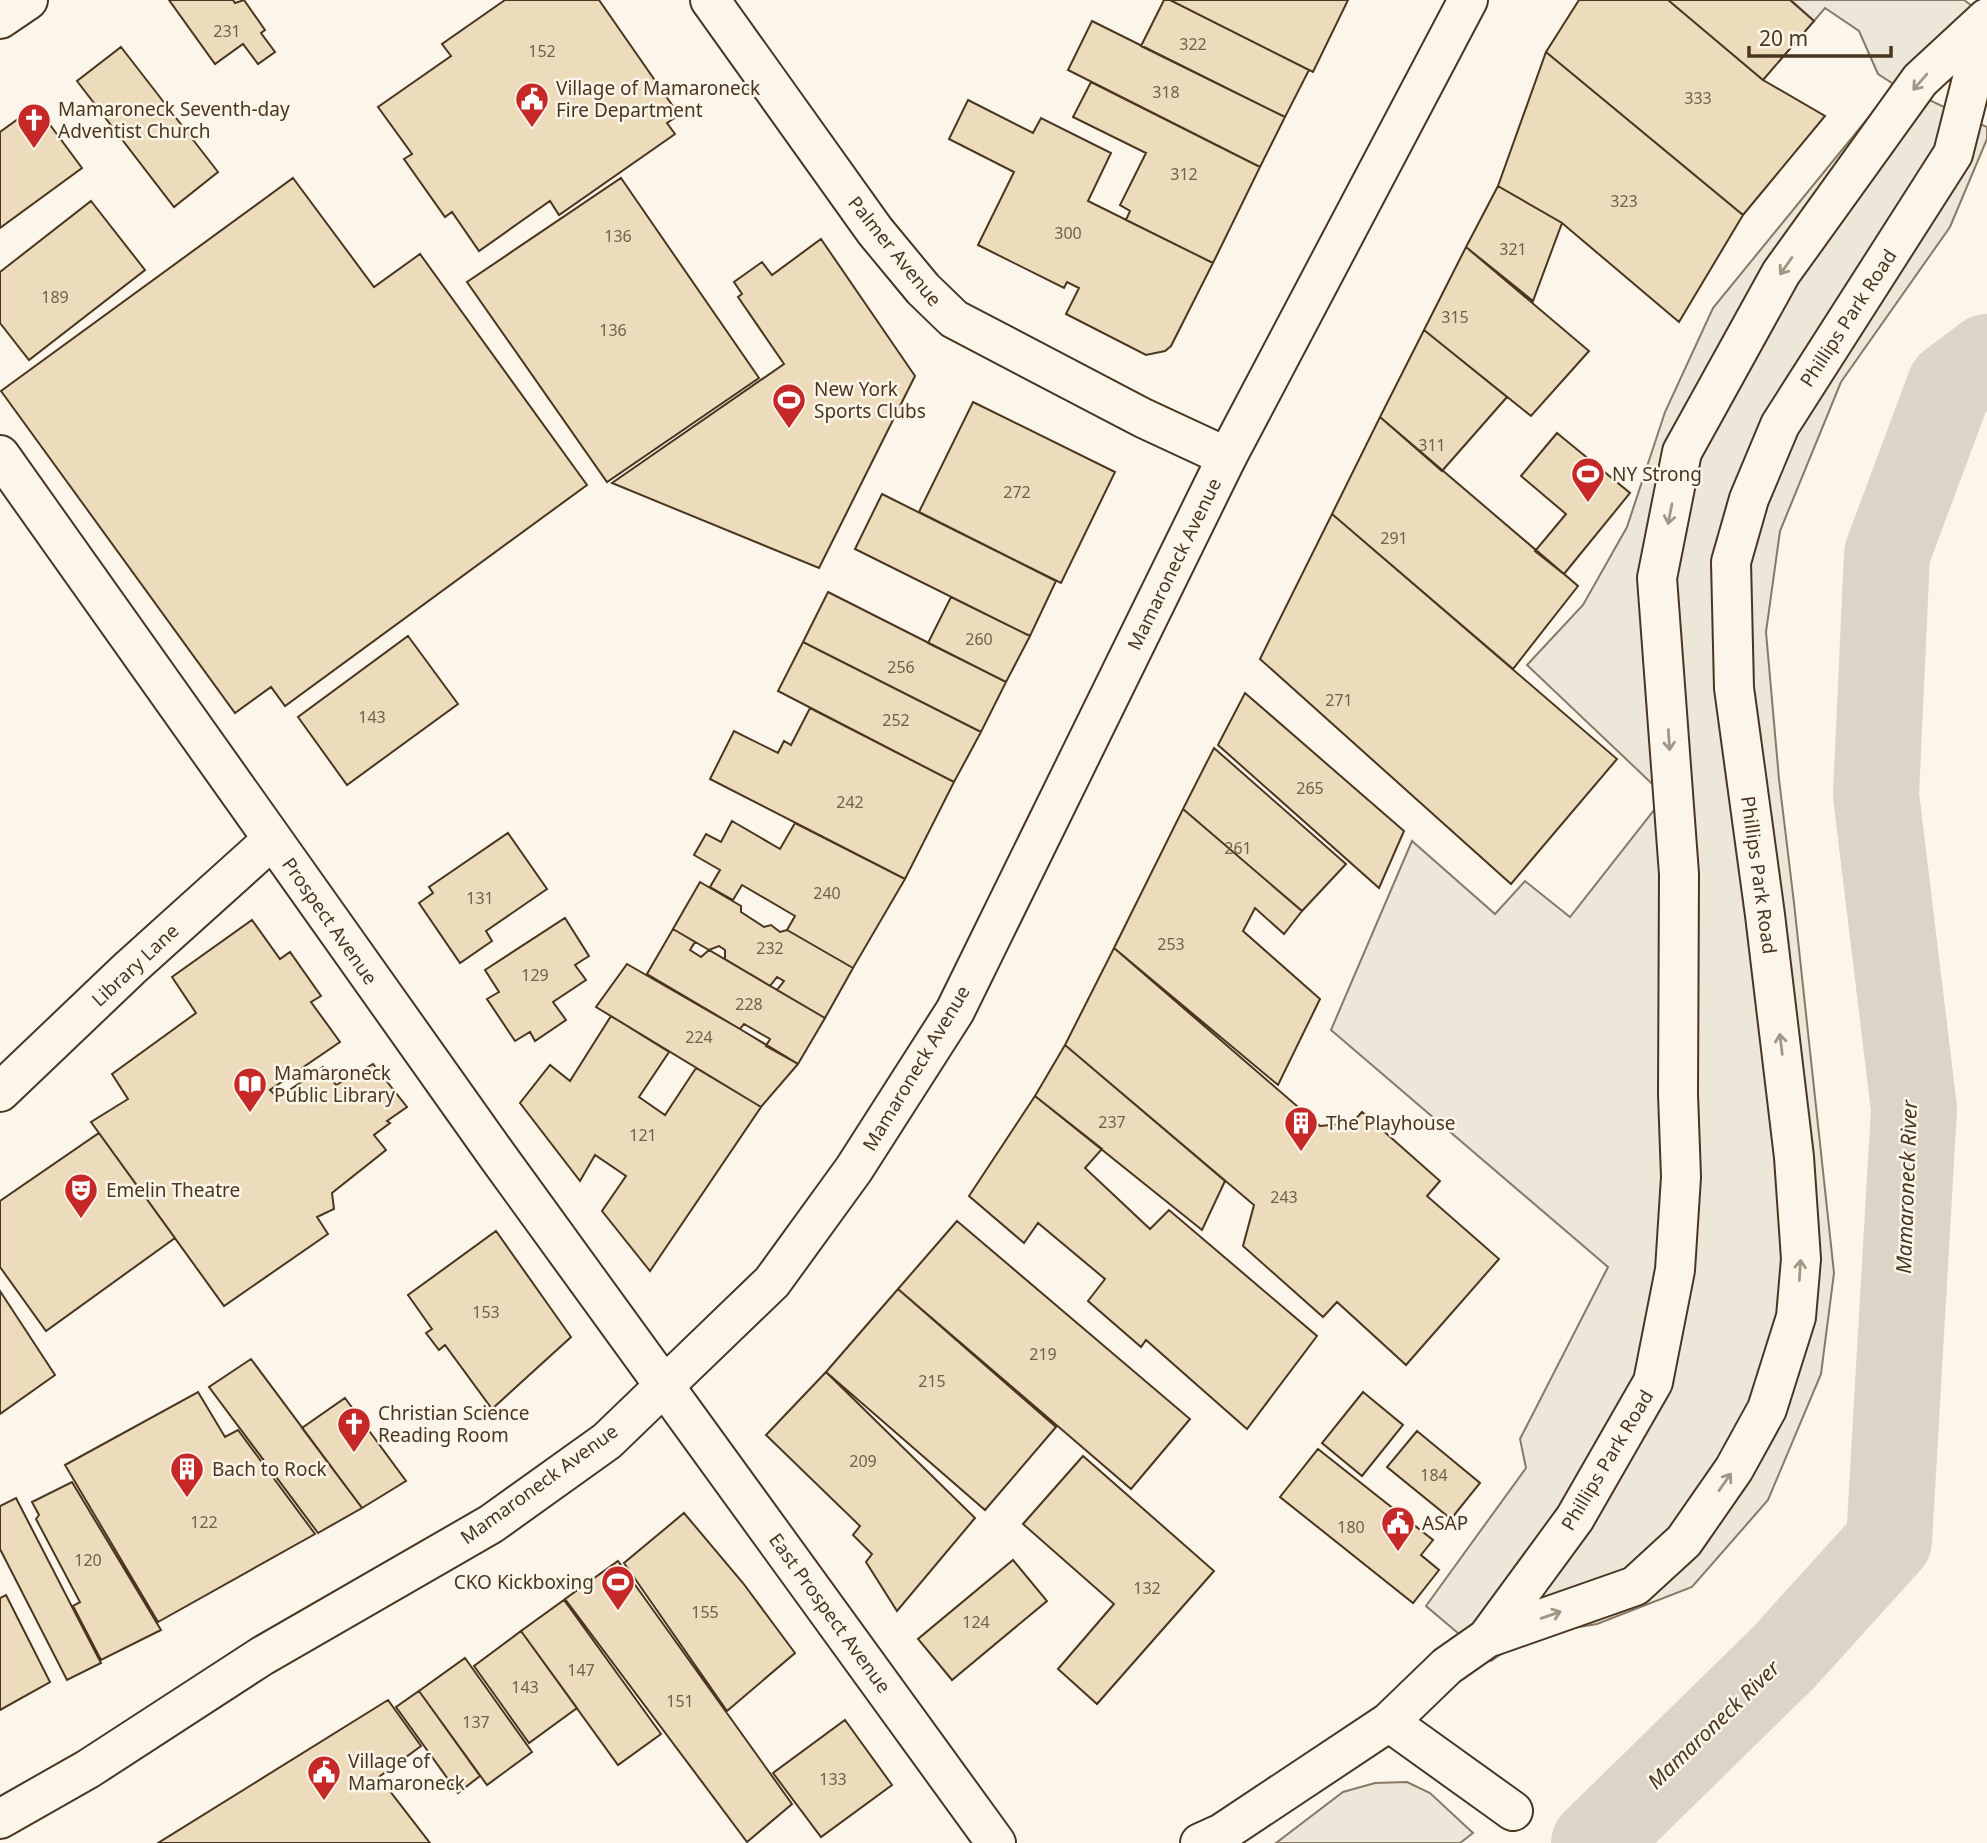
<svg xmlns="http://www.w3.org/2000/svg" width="1987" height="1843" font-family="'Noto Sans',sans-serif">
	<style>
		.parking { fill: #ede7d9; stroke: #887966; stroke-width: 2 }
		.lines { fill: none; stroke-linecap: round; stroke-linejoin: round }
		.river { stroke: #dcd4c6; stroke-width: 86 }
		.building { fill: #ecdcbc; stroke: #4a3520; stroke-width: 2 }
		.street-casing { stroke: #4a3520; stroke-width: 42 }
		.secondary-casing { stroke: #4a3520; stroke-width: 42 }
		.primary-casing { stroke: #4a3520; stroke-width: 42 }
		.street { stroke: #fbf6e9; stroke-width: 38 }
		.secondary { stroke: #fbf6e9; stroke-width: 38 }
		.primary { stroke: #fbf6e9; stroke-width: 38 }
		.oneway { stroke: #a29684 }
		.labels { text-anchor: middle; stroke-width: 5; stroke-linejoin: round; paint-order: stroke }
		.number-label { font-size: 16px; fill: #725f47 }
		.poi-label { font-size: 19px; fill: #4a3520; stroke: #fbf6e9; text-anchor: start }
		.street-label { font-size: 19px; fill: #4a3520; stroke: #fbf6e9 }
		.water-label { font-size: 21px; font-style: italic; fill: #4a3520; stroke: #fbf6e9 }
	</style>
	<rect width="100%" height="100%" fill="#fbf6e9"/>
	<path class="parking" d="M 1791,0 L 1964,0 L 1987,17 L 1912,92 L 1987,127 L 1987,139 L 1950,227 L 1841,382 L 1780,531 L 1766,632 L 1779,779 L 1794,903 L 1834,1273 L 1821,1374 L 1768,1500 L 1692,1587 L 1597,1624 L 1527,1636 L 1491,1661 L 1426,1606 L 1526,1468 L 1520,1439 L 1608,1267 L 1331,1030 L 1412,841 L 1495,914 L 1525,881 L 1570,917 L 1665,796 L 1527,665 L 1583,605 L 1627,527 L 1665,412 L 1713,308 L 1895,85 L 1878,74 L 1859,31 L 1825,8 L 1814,21 Z
		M 1407,1782 L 1430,1793 L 1473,1833 L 1460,1843 L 1276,1843 L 1343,1792 L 1375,1783 Z"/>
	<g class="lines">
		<path class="river" d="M 1594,1843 L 1784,1657 L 1889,1541 L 1914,1109 L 1876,795 L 1887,554 L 1950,385 L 1987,357"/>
	</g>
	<path class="building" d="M 169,0 L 233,0 L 235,3 L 244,0 L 265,30 L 261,33 L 275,52 L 258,64 L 243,44 L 215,64 Z
		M 505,0 L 599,0 L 679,115 L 667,123 L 675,134 L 559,215 L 550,201 L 479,251 L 452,212 L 445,217 L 404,159 L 412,154 L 378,107 L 451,56 L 442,44 Z
		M 1164,0 L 1170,0 L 1309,70 L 1285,117 L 1141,46 Z
		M 1170,0 L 1348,0 L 1313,72 Z
		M 1579,0 L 1668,0 L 1763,80 L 1825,116 L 1743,215 L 1546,52 Z
		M 1668,0 L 1790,0 L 1814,21 L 1763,80 Z
		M 1092,21 L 1285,117 L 1260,167 L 1068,70 Z
		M 121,47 L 218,172 L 174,207 L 77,81 Z
		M 1546,52 L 1743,215 L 1679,322 L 1562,223 L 1498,186 Z
		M 1091,82 L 1260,167 L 1213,263 L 1126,220 L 1130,211 L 1120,205 L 1146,153 L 1073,117 Z
		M 968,100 L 1033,133 L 1041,118 L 1111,153 L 1088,201 L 1213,263 L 1171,346 L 1165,351 L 1146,355 L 1066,314 L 1079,288 L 1067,282 L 1064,288 L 978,245 L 1014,172 L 949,139 Z
		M 36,106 L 82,168 L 0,228 L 0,132 Z
		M 293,178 L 374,287 L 420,254 L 587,485 L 285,706 L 271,687 L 235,713 L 1,391 Z
		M 621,178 L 759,378 L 607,482 L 467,282 Z
		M 1498,186 L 1562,223 L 1533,301 L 1466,247 Z
		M 91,201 L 145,270 L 29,360 L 0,323 L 0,272 Z
		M 821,239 L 915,376 L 819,568 L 612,483 L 784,364 L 738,297 L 742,294 L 734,282 L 762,262 L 772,275 Z
		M 1466,247 L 1589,351 L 1531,416 L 1424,330 Z
		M 1424,330 L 1507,397 L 1442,471 L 1380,417 Z
		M 973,402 L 1115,472 L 1061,583 L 919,512 Z
		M 1380,417 L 1578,586 L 1513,669 L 1332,514 Z
		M 1557,433 L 1630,493 L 1564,574 L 1535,551 L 1566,514 L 1521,476 Z
		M 882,494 L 1056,581 L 1030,636 L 855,549 Z
		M 1332,514 L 1617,759 L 1511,884 L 1260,659 Z
		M 828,592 L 1006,682 L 981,732 L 803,642 Z
		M 951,597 L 1030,636 L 1006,682 L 928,643 Z
		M 408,636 L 458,704 L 347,785 L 298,717 Z
		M 803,642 L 981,732 L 954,782 L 778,691 Z
		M 1245,693 L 1404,831 L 1379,888 L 1218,745 Z
		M 810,708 L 954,782 L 905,879 L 710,779 L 734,731 L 778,753 L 784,741 L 791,745 Z
		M 1214,748 L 1346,864 L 1302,911 L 1183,809 Z
		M 1183,809 L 1302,911 L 1284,934 L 1255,908 L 1243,931 L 1320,999 L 1278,1085 L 1114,948 Z
		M 732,821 L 780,849 L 795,823 L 905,879 L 853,968 L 787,930 L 795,916 L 742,885 L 733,900 L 710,887 L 720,870 L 694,855 L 706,834 L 721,842 Z
		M 508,833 L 547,889 L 486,931 L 492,941 L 460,963 L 419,903 L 433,893 L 429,887 Z
		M 700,882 L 741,906 L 741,912 L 764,927 L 771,925 L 780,932 L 787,930 L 853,968 L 825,1018 L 777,990 L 784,981 L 777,977 L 770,986 L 725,959 L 725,950 L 719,946 L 709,950 L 673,929 Z
		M 565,918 L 589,956 L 575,965 L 586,980 L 553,1002 L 566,1020 L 535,1041 L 530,1032 L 515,1041 L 487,999 L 499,992 L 485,970 Z
		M 252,920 L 280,959 L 290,952 L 321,996 L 311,1002 L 340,1042 L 270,1090 L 278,1098 L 323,1067 L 336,1085 L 373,1064 L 407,1107 L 387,1121 L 390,1123 L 374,1135 L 386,1150 L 332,1193 L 334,1209 L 317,1217 L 328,1234 L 224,1306 L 91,1122 L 128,1099 L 112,1074 L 196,1013 L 172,977 Z
		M 673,929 L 695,942 L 690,950 L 701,957 L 709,950 L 825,1018 L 798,1064 L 766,1046 L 770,1039 L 744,1024 L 740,1029 L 647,974 Z
		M 1114,948 L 1320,1126 L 1352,1123 L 1362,1112 L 1440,1181 L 1427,1196 L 1499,1259 L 1406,1365 L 1337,1302 L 1323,1317 L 1243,1246 L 1254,1205 L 1065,1045 Z
		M 627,964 L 740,1029 L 798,1064 L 761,1107 L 596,1007 Z
		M 611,1016 L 669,1052 L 639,1097 L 665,1115 L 696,1068 L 761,1107 L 650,1271 L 602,1211 L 626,1176 L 595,1155 L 580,1181 L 520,1103 L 550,1065 L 570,1081 Z
		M 1065,1045 L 1225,1181 L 1202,1230 L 1035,1096 Z
		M 1035,1096 L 1102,1149 L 1085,1168 L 1150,1229 L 1169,1210 L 1317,1336 L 1247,1429 L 1146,1340 L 1141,1347 L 1088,1301 L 1105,1279 L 1038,1223 L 1024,1243 L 969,1196 Z
		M 99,1133 L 175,1238 L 46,1331 L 0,1267 L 0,1201 Z
		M 957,1221 L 1190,1419 L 1131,1489 L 898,1289 Z
		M 496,1231 L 571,1337 L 492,1409 L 445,1345 L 439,1350 L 426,1333 L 432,1329 L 408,1295 Z
		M 898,1289 L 1056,1427 L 985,1510 L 826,1372 Z
		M 0,1291 L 55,1375 L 0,1414 Z
		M 251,1359 L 362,1508 L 318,1533 L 209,1387 Z
		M 826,1372 L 975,1518 L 897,1611 L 866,1562 L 872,1554 L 853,1535 L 860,1526 L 766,1435 Z
		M 198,1392 L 225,1437 L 238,1430 L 315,1534 L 158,1622 L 65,1465 Z
		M 1363,1392 L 1403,1425 L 1362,1476 L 1322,1443 Z
		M 345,1398 L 406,1481 L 362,1508 L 302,1428 Z
		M 1417,1431 L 1480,1483 L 1451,1519 L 1387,1467 Z
		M 1318,1449 L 1433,1540 L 1421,1555 L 1439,1570 L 1413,1603 L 1280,1497 Z
		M 1083,1456 L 1214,1571 L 1097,1704 L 1058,1669 L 1114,1604 L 1023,1524 Z
		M 72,1482 L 161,1630 L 101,1660 L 73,1606 L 80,1602 L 36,1519 L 39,1515 L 32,1502 Z
		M 16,1498 L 101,1663 L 67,1680 L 0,1549 L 0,1506 Z
		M 684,1513 L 743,1583 L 795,1653 L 727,1711 L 624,1563 Z
		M 1013,1560 L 1047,1601 L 952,1680 L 918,1639 Z
		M 618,1561 L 792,1804 L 747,1842 L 565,1599 Z
		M 6,1595 L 50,1682 L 0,1710 L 0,1598 Z
		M 564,1600 L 661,1734 L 618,1765 L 521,1631 Z
		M 521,1631 L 577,1708 L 529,1743 L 474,1666 Z
		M 465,1658 L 532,1752 L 487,1785 L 419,1691 Z
		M 419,1691 L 480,1776 L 458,1793 L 396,1707 Z
		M 388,1700 L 421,1746 L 379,1777 L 430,1843 L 158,1843 Z
		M 845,1720 L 892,1785 L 821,1837 L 773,1773 Z"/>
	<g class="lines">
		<g class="street-casing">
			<path id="street" d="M 0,19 L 28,0
				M 0,455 L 496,1154 L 996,1843
				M 0,1092 L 130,968 L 272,840
				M 1487,1638 L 1575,1518 L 1653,1382 L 1675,1270 L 1681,1177 L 1678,1094 L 1679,874 L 1657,578 L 1682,452 L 1781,273 L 1920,80 L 1987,18
				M 1389,1722 L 1513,1811
				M 1200,1843 L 1222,1833 L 1389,1722 L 1447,1666 L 1487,1638 L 1635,1586 L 1684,1541 L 1734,1469 L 1767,1409 L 1796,1317 L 1801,1259 L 1794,1157 L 1765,915 L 1734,688 L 1731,562 L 1749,499 L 1780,425 L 1953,154 L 1987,20"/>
		</g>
		<g class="secondary-casing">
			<path id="secondary" d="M 710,0 L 875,231 L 923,289 L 954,319 L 1143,418 L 1227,457"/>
		</g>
		<g class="primary-casing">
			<path id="primary" d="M 0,1819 L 88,1769 L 262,1656 L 491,1524 L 607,1441 L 772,1282 L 854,1169 L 955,1011 L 1227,457 L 1468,0"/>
		</g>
		<use href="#street" class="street"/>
		<use href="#secondary" class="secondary"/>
		<use href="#primary" class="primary"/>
	</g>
	<defs><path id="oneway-shaft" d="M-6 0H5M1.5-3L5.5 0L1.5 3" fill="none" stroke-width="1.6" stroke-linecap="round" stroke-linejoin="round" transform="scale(1.75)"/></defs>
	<g class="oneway">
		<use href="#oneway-shaft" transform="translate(1920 82) rotate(131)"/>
		<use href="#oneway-shaft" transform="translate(1786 266) rotate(125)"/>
		<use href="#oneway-shaft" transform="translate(1670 514) rotate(101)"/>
		<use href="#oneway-shaft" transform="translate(1669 740) rotate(86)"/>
		<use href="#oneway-shaft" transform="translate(1781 1044) rotate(-97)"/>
		<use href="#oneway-shaft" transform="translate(1800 1270) rotate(-86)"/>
		<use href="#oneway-shaft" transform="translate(1725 1482) rotate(-55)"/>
		<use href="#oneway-shaft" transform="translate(1551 1615) rotate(-19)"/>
	</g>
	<defs>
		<g id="civic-pin" transform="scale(1.75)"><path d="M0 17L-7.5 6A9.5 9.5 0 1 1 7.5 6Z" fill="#c62828" stroke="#fbf6e9"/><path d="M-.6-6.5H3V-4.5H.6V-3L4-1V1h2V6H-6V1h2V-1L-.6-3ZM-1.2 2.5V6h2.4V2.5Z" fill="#fff"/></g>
		<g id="church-pin" transform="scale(1.75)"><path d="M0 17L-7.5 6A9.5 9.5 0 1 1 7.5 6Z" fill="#c62828" stroke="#fbf6e9"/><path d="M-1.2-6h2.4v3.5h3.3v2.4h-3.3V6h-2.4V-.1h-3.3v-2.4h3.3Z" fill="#fff"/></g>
		<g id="stadium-pin" transform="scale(1.75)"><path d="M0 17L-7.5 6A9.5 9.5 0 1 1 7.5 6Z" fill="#c62828" stroke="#fbf6e9"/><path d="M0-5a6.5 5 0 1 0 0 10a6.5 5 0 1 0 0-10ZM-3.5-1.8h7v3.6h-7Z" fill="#fff"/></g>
		<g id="library-pin" transform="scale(1.75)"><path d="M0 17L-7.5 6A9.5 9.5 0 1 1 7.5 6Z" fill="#c62828" stroke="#fbf6e9"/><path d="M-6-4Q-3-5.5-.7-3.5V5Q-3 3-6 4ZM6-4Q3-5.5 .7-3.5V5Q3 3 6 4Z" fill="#fff"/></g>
		<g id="building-pin" transform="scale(1.75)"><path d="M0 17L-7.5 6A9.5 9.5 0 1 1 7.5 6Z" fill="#c62828" stroke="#fbf6e9"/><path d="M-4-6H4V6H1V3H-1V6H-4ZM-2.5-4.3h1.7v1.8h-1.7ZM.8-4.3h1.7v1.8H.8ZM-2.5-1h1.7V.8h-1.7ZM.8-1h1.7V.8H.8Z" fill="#fff"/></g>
		<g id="theatre-pin" transform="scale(1.75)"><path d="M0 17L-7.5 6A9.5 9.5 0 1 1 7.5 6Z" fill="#c62828" stroke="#fbf6e9"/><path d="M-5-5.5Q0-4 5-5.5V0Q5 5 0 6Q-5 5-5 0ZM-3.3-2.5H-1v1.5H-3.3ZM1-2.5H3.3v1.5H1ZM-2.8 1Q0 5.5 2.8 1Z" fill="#fff"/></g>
	</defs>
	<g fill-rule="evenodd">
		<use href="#civic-pin" x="532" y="99"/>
		<use href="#church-pin" x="34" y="120"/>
		<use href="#stadium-pin" x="789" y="400"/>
		<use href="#stadium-pin" x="1588" y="474"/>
		<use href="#library-pin" x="250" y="1084"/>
		<use href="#building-pin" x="1301" y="1123"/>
		<use href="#theatre-pin" x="81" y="1190"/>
		<use href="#church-pin" x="354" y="1424"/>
		<use href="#building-pin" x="187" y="1469"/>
		<use href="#civic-pin" x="1398" y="1523"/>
		<use href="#stadium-pin" x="618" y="1582"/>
		<use href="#civic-pin" x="324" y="1772"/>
	</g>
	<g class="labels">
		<g class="number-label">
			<text x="227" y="37">231</text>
			<text x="1193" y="50">322</text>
			<text x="542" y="57">152</text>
			<text x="1166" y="98">318</text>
			<text x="1698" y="104">333</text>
			<text x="1184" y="180">312</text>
			<text x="1624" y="207">323</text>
			<text x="1068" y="239">300</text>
			<text x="618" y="242">136</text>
			<text x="1513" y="255">321</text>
			<text x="55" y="303">189</text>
			<text x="1455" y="323">315</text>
			<text x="613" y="336">136</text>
			<text x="1432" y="451">311</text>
			<text x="1017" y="498">272</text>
			<text x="1394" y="544">291</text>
			<text x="979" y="645">260</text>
			<text x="901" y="673">256</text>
			<text x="1339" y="706">271</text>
			<text x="372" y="723">143</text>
			<text x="896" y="726">252</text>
			<text x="1310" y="794">265</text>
			<text x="850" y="808">242</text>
			<text x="1238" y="854">261</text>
			<text x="827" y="899">240</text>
			<text x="480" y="904">131</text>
			<text x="1171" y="950">253</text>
			<text x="770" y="954">232</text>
			<text x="535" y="981">129</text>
			<text x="749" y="1010">228</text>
			<text x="699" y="1043">224</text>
			<text x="1112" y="1128">237</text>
			<text x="643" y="1141">121</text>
			<text x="1284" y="1203">243</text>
			<text x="486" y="1318">153</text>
			<text x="1043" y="1360">219</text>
			<text x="932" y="1387">215</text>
			<text x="863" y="1467">209</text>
			<text x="1434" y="1481">184</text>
			<text x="204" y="1528">122</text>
			<text x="1351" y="1533">180</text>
			<text x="88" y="1566">120</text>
			<text x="1147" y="1594">132</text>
			<text x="705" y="1618">155</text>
			<text x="976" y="1628">124</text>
			<text x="581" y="1676">147</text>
			<text x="525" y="1693">143</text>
			<text x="680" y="1707">151</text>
			<text x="476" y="1728">137</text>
			<text x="833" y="1785">133</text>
		</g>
		<g class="poi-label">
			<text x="556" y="95">Village of Mamaroneck<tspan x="556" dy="22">Fire Department</tspan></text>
			<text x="58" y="116">Mamaroneck Seventh-day<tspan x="58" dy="22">Adventist Church</tspan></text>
			<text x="814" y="396">New York<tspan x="814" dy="22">Sports Clubs</tspan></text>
			<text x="1612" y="481">NY Strong</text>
			<text x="274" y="1080">Mamaroneck<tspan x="274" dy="22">Public Library</tspan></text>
			<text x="1326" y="1130">The Playhouse</text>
			<text x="106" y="1197">Emelin Theatre</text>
			<text x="378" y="1420">Christian Science<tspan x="378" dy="22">Reading Room</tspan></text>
			<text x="212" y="1476">Bach to Rock</text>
			<text x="1422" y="1530">ASAP</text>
			<text x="594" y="1589" text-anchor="end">CKO Kickboxing</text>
			<text x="348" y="1768">Village of<tspan x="348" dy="22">Mamaroneck</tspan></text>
		</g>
		<g class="street-label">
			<text transform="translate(895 251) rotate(51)" y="7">Palmer Avenue</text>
			<text transform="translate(1848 318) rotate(-57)" y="7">Phillips Park Road</text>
			<text transform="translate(1174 564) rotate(-64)" y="7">Mamaroneck Avenue</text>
			<text transform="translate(1759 875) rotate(82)" y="7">Phillips Park Road</text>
			<text transform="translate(330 921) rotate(55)" y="7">Prospect Avenue</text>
			<text transform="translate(135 965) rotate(-43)" y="7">Library Lane</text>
			<text transform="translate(916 1068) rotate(-59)" y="7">Mamaroneck Avenue</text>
			<text transform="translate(1607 1460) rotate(-59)" y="7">Phillips Park Road</text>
			<text transform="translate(539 1484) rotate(-36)" y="7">Mamaroneck Avenue</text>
			<text transform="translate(830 1613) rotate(54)" y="7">East Prospect Avenue</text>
		</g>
		<g class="water-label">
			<text transform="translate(1907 1187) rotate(-88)" y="7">Mamaroneck River</text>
			<text transform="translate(1714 1725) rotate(-44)" y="7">Mamaroneck River</text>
		</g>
	</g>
	<path d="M1749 46v10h142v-10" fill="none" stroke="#4a3520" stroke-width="3.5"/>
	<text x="1759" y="46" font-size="21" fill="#4a3520" stroke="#fbf6e9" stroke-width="5" paint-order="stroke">20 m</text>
</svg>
